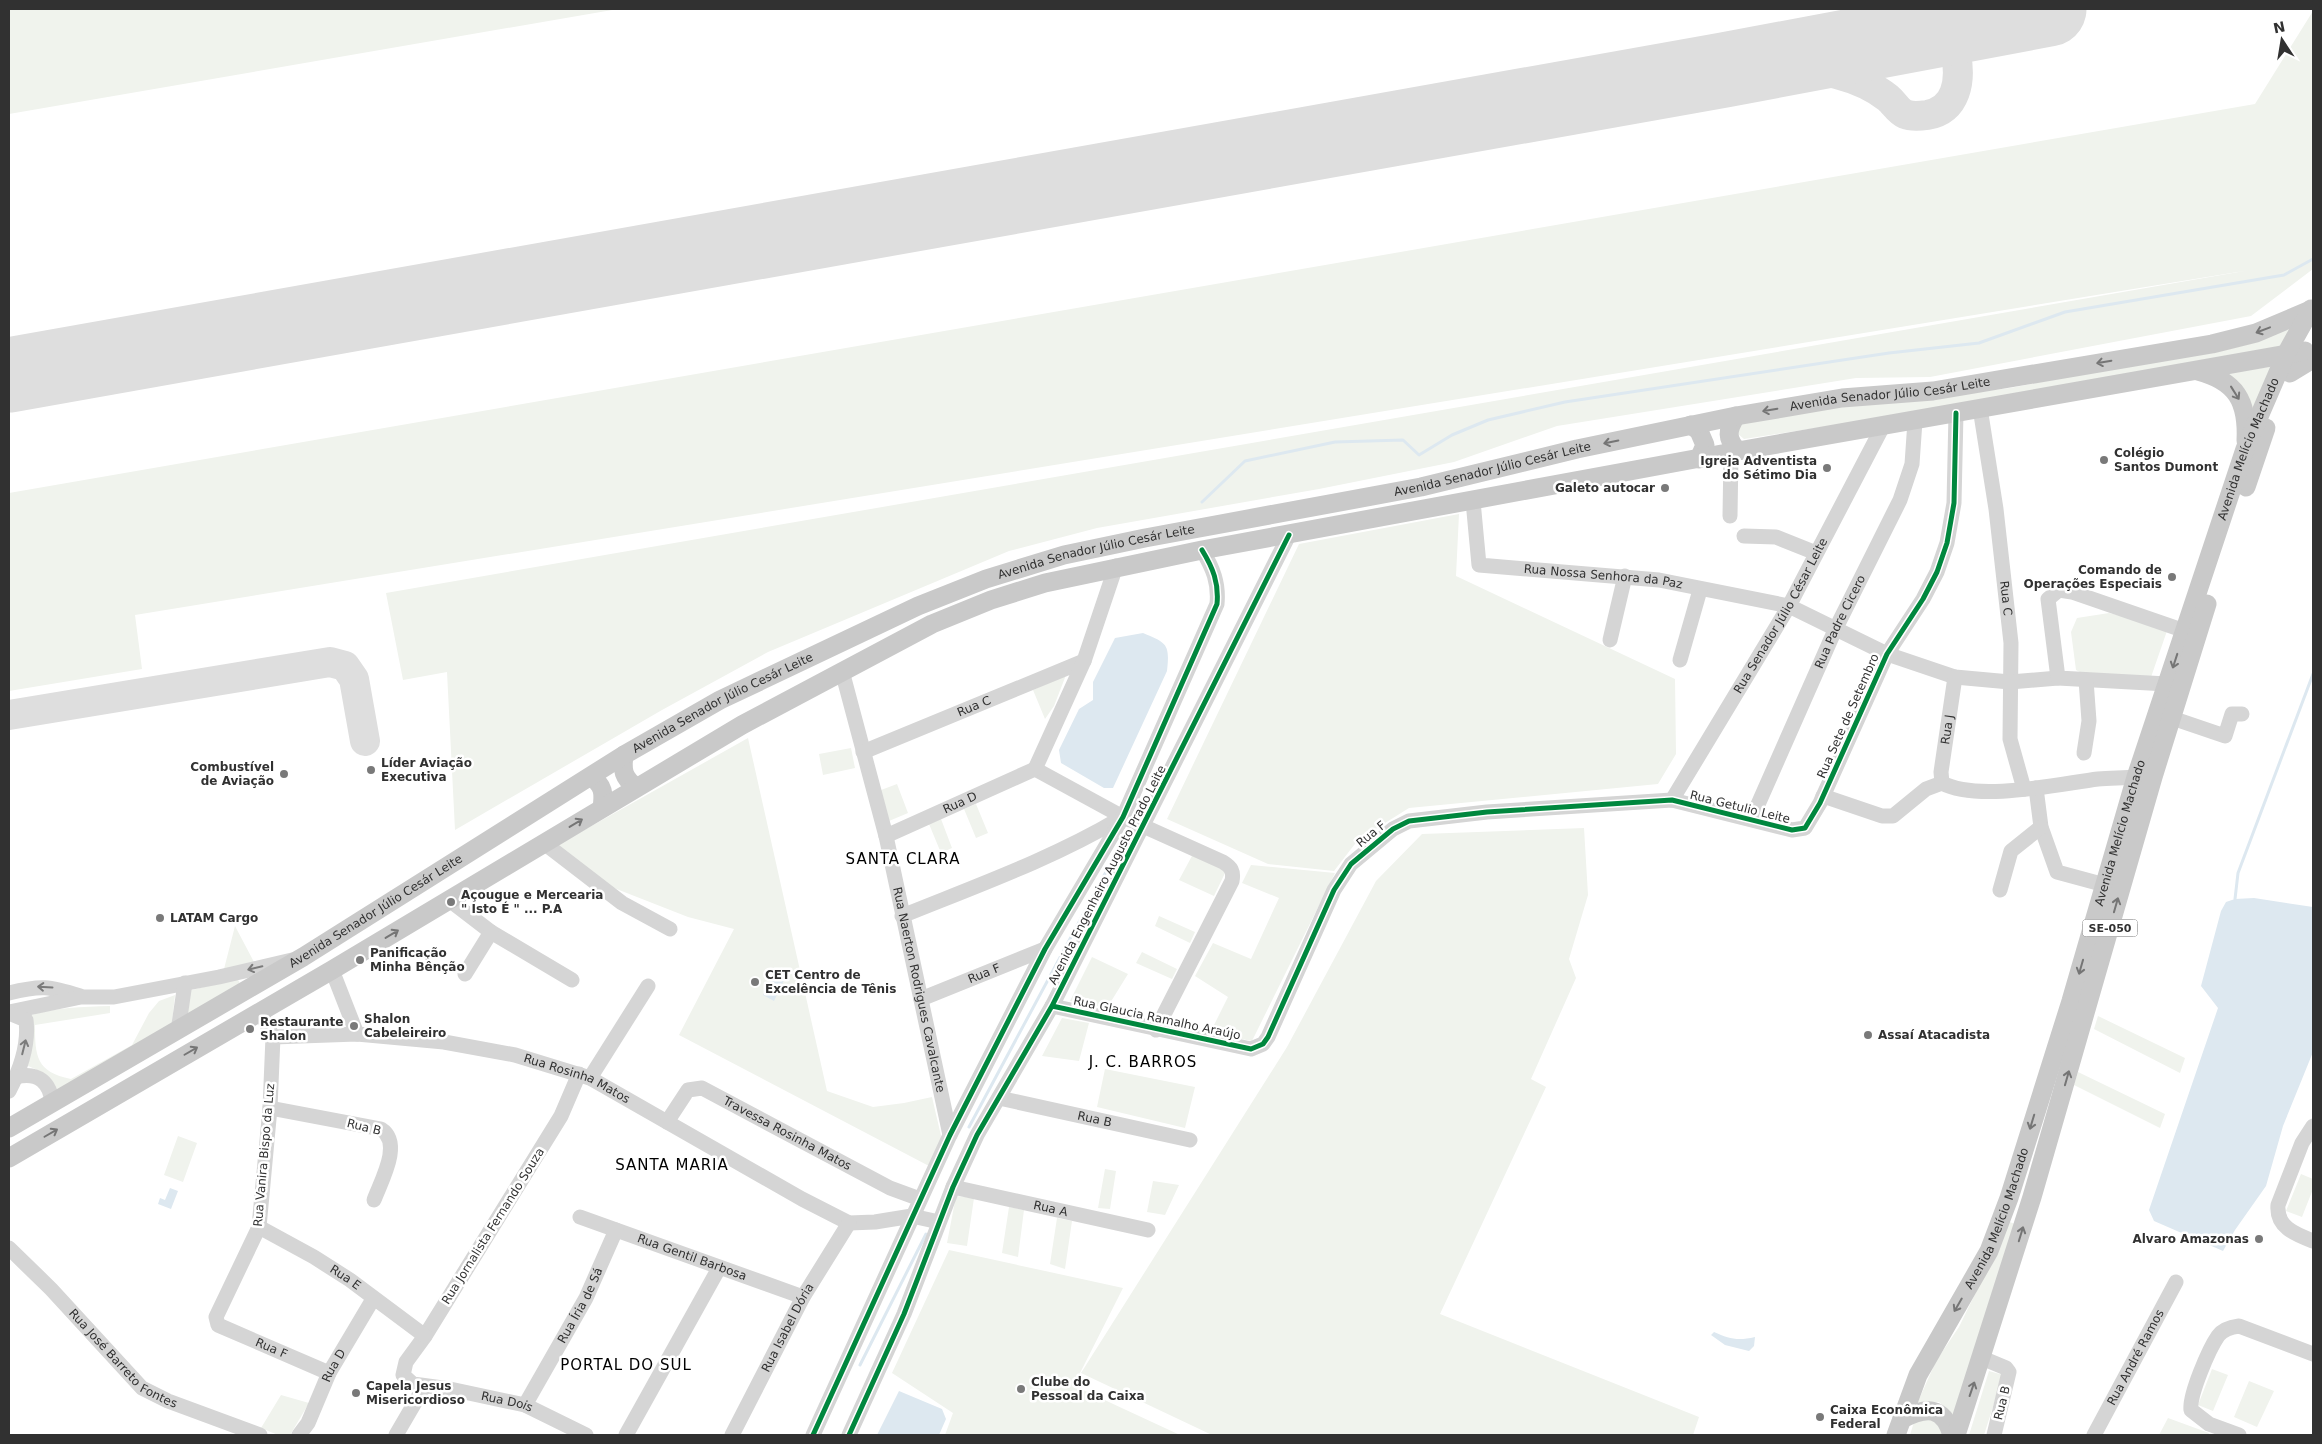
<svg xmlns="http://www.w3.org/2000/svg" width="2322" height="1444" font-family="'DejaVu Sans',sans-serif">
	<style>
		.green { fill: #f0f3ed }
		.water { fill: #dde8f0 }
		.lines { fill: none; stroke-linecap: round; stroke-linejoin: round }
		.stream { stroke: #dde8f0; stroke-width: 3 }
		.taxiway { stroke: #dedede; stroke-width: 30 }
		.runway { stroke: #dedede; stroke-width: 75 }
		.minor { stroke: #d5d5d5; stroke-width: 15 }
		.major { stroke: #c9c9c9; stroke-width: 19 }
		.cycleway-casing { stroke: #fff; stroke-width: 8 }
		.cycleway { stroke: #00873e; stroke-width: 5 }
		.oneway { stroke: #757575 }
		.oneway2 { stroke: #7b7b7b }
		.poi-dot { fill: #797979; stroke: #fff; stroke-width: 2 }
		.labels { text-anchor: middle; stroke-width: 5; stroke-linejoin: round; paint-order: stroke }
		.shield { fill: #fff; stroke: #6f6f6f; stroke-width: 1 }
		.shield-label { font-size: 11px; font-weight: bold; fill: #313131 }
		.street-label { font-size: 12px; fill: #313131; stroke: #fff }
		.poi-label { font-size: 12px; font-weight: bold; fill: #313131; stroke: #fff; text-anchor: start }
		.quarter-label { font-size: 15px; letter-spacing: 1px; fill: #000; stroke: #fff }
	</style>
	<rect width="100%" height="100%" fill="#fff"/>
	<path class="green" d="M 9,9 L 618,9 L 9,114 Z
		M 2313,11 L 2313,269 L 2251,316 L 1930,377 L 1856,378 L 1557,426 L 1454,462 L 1319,489 L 1097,528 L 1009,551 L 768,652 L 662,710 L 455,830 L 447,672 L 403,680 L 386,593 L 2250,270 L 135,615 L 142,669 L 9,691 L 9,493 L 2255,104 Z
		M 2294,326 L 2282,346 L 2007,399 L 1744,439 L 1738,434 L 1738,429 L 1743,420 L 1858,400 L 1928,398 L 2010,388 L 2226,347 Z
		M 2276,366 L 2252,425 L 2226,373 Z
		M 1459,514 L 1456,576 L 1675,679 L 1676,754 L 1658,784 L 1409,808 L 1358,840 L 1334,871 L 1268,864 L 1167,819 L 1299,544 Z
		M 2109,613 L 2168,628 L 2150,680 L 2085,675 L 2076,670 L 2071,632 L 2077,618 Z
		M 1066,675 L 1054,706 L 1045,719 L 1033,690 Z
		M 748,738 L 827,1091 L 873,1107 L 904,1103 L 932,1097 L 942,1140 L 929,1166 L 679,1035 L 734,929 L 688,917 L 614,888 L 556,846 Z
		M 851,748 L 855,768 L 823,775 L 819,754 Z
		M 897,784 L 908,813 L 889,821 L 881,790 Z
		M 976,804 L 988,833 L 976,838 L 964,809 Z
		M 941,819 L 952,848 L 941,853 L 929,824 Z
		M 1584,828 L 1588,895 L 1569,959 L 1576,978 L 1531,1079 L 1546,1087 L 1440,1314 L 1699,1417 L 1693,1435 L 1212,1435 L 1081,1373 L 1287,1047 L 1376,881 L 1422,834 Z
		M 1193,854 L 1226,871 L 1214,896 L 1179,880 Z
		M 1251,865 L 1335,873 L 1252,1041 L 1210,1033 L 1228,997 L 1195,976 L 1213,943 L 1251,959 L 1279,898 L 1242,883 Z
		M 1159,916 L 1195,932 L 1190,943 L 1155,926 Z
		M 235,926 L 254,962 L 224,969 Z
		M 1142,952 L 1177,969 L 1172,979 L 1136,963 Z
		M 1092,957 L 1128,974 L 1107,1008 L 1070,1001 Z
		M 236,979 L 239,981 L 240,985 L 184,1018 L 188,991 Z
		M 175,995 L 172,1022 L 165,1031 L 57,1092 C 48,1078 41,1070 25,1065 L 29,1016 C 54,1007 83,1007 110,1006 L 110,1013 L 35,1025 C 35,1056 36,1072 71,1079 L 132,1045 L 149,1013 L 159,1001 Z
		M 2098,1016 L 2185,1058 L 2180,1073 L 2094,1029 Z
		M 1062,1018 L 1089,1023 L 1079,1061 L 1042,1056 Z
		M 1105,1069 L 1195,1087 L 1185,1128 L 1097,1107 Z
		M 2078,1072 L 2165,1114 L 2160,1128 L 2074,1085 Z
		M 178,1136 L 197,1143 L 183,1182 L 164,1175 Z
		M 1105,1169 L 1116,1171 L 1110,1209 L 1098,1208 Z
		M 2301,1174 L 2313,1179 L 2313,1189 L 2302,1217 L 2286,1211 Z
		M 1153,1181 L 1179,1185 L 1165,1215 L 1147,1212 Z
		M 956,1196 L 974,1198 L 967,1246 L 947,1243 Z
		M 1009,1207 L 1024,1210 L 1018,1257 L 1002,1253 Z
		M 1057,1218 L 1072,1221 L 1065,1269 L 1050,1264 Z
		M 2010,1222 L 2017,1225 L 1959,1420 L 1939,1402 L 1917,1404 L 1936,1361 L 1959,1327 Z
		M 949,1250 L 1123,1288 L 1077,1379 L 1083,1390 L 1180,1435 L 945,1435 L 953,1413 L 892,1373 Z
		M 2212,1369 L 2228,1375 L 2213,1411 L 2198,1405 Z
		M 1989,1371 L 2003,1375 L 1984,1435 L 1969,1435 Z
		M 2249,1381 L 2274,1391 L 2257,1427 L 2234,1417 Z
		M 281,1395 L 309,1403 L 290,1435 L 278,1435 L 261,1428 Z
		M 1936,1417 L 1943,1435 L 1910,1435 L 1914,1422 Z
		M 2168,1418 L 2209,1433 L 2208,1435 L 2159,1435 Z"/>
	<path class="water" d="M 1143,633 C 1167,643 1170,644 1167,671 L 1113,788 L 1104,788 L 1061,763 L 1059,750 L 1079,709 L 1093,700 L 1093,682 L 1115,638 Z
		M 2254,898 L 2313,907 L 2313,1052 L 2283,1126 L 2266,1186 L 2235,1230 L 2223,1251 L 2154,1221 L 2149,1210 L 2218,1008 L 2201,986 L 2221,911 L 2226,902 L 2235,899 Z
		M 773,975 L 784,980 L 774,1001 L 763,995 Z
		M 170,1188 L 178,1191 L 171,1209 L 158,1204 L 160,1198 L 165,1200 Z
		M 1714,1332 C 1729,1339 1738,1341 1755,1337 L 1754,1346 L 1749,1351 L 1725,1345 L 1711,1335 Z
		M 899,1391 L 942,1409 L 946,1419 L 939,1435 L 877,1435 Z"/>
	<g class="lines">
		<path class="stream" d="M 1202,502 L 1245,461 L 1335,442 L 1403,440 L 1419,455 L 1452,435 L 1488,420 L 1565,402 L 1889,353 L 1979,343 L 2065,312 L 2284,275 L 2313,259
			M 2235,899 L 2238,873 L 2313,674
			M 969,1127 L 1122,842
			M 860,1365 L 926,1234"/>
		<path class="taxiway" d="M 1724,70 C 1761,67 1801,64 1837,74 C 1856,79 1873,86 1888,98 C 1894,103 1898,111 1905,114 C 1912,117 1920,116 1927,115 C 1957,110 1961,80 1956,55 L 1935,41 L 1909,35
			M 9,715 L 330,662 L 345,666 L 354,679 L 365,741"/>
		<path class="runway" d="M 9,375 L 1724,70 L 2049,9"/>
		<g class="minor">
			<path id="s1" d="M 1980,408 L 1996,509 L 2011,643 L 2010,739 L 2024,789"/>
			<path id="s2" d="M 1473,501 L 1479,565 L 1659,580 L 1789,606 L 1887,654 L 1955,677 L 2010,682 L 2058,678"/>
			<path d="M 1730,516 L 1731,453"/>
			<path d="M 1744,536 L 1776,537 L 1816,553"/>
			<path d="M 1610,640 L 1625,576"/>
			<path d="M 1680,660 L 1700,590"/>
			<path id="s3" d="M 842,671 L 886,836 L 950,1135"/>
			<path d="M 2167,684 L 2058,678 L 2048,599 L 2059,590 L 2072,592 L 2185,631"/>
			<path d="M 2172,718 L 2225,736 L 2232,714 L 2242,714"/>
			<path id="s4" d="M 863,752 L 1084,661"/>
			<path d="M 2084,753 L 2089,721 L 2086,680"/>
			<path d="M 1035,769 L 1123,817 L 1223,862 C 1231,867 1234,871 1232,881 L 1156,1030"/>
			<path d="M 1035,769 L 1084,661 L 1116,566"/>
			<path id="s5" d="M 1942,783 L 1941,772 L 1955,677"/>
			<path d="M 2036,788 L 2041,827 L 2057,872 L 2105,885"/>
			<path d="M 1823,796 L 1882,816 L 1893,816 L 1926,789 L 1942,783 C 1978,802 2058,784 2098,779 C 2111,778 2124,778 2136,777"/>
			<path id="s6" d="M 1672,800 L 1789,606 L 1882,428"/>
			<path id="s7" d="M 1752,818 L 1835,630 L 1900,500 L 1912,464 L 1915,421"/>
			<path id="s8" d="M 886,836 L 1035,769"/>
			<path d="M 544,843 L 622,903 L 670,929"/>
			<path d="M 2000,890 L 2011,851 L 2041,827"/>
			<path d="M 448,899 L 491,932 L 572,980"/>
			<path d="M 902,916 C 976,886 1052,859 1121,818"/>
			<path d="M 332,970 L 357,1034"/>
			<path d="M 465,974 L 491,932"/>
			<path d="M 9,993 C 41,985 49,986 80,996"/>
			<path id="s9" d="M 921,999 L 1045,949"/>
			<path d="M 1052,1006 L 1251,1049 L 1263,1044 L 1268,1037 L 1334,890 L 1351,864 L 1393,829 L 1409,821 L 1487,812 L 1672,800 L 1792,830 L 1805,828 L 1820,803 L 1887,654 L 1923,599 L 1937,572 L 1947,543 L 1954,503 L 1956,413"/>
			<path id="s10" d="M 260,1011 L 273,1037 L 270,1108 L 259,1227 L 216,1317 L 218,1325 L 329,1373"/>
			<path d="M 9,1012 L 81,997 L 114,997 L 219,977 L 292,960"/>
			<path d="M 9,1013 L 26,1020 C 29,1044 20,1070 9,1091"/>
			<path d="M 178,1031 L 185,983"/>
			<path id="s11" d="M 273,1037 L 357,1034 L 444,1042 L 515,1055 L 590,1078 L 802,1199 L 849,1223 L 875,1222 L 912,1216 L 939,1222"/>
			<path id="s12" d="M 579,1074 L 561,1116 L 425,1336 L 406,1362 L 403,1375 L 413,1384 L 450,1389 L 525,1405 L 586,1435"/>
			<path d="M 16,1077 C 38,1071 51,1083 52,1104"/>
			<path d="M 590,1078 L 648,986"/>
			<path id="s13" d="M 999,1098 L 1190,1140"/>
			<path d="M 270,1108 L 381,1129 C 403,1143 381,1181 374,1200"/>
			<path id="s14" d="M 667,1122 L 688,1090 L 702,1088 L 890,1188 L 920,1199"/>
			<path d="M 2313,1126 L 2302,1143 L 2278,1205 C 2276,1227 2295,1234 2313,1241"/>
			<path id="s15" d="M 953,1187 L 1148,1230"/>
			<path id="s16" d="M 580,1217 L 803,1297"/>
			<path id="s17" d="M 259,1227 L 314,1257 L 350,1280 L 425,1336"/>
			<path id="s18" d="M 9,1248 L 51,1289 L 142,1388 L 168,1401 L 260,1435"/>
			<path d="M 1982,1358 L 2006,1368 L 2009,1372 L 1994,1435"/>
			<path id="s19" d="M 525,1405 L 586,1298 L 616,1230"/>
			<path id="s20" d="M 299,1435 L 308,1423 L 329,1373 L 373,1299"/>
			<path d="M 396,1435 L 424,1387"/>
			<path d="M 626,1435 L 719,1268"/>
			<path id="s21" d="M 732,1435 L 803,1297 L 849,1223"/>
			<path d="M 813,1435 L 950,1135 L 1045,949 L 1123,817 L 1217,604 C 1219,583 1213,568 1202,550"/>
			<path d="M 849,1435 L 904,1314 L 953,1187 L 977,1135 L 1052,1006 L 1289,535"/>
			<path id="s22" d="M 2094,1435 L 2176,1282"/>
			<path d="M 2239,1435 L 2209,1424 L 2191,1410 C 2189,1395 2209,1349 2218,1336 C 2223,1329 2231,1327 2239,1326 L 2313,1354"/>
		</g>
		<g class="major">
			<path d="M 2198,371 C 2236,381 2248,401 2246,441"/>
			<path d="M 2290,373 L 2313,359"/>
			<path d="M 1736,416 C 1727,430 1726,439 1738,451"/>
			<path d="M 1691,425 L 1699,431 L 1705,445 L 1699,459"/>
			<path d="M 2246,487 L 2266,428"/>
			<path d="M 624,755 C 622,770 623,778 636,787"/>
			<path d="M 591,777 C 604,785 604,794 602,808"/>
			<path id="s23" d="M 9,1128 L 303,957 L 624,755 L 720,700 L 918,606 L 986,579 L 1064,555 L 1145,538 L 1421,487 L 1577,449 L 1736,416 L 1842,398 L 1933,391 L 2212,344 L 2256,333 L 2308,311"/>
			<path d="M 9,1158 L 332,970 L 742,725 L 932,624 L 991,600 L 1045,583 L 1202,550 L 1738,451 L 2305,351"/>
			<path d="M 1902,1419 C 1926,1407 1943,1405 1952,1435"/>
			<path id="s24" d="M 1896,1435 L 1918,1375 L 1989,1251 L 2009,1198 L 2071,1001 L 2136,777 L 2245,449 L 2286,354 L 2311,309"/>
			<path d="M 1956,1435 L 2032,1197 L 2153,777 L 2207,604"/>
		</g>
		<g class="cycleway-casing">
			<path id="cycleway" d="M 1052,1006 L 1251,1049 L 1263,1044 L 1268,1037 L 1334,890 L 1351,864 L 1393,829 L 1409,821 L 1487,812 L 1672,800 L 1792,830 L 1805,828 L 1820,803 L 1887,654 L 1923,599 L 1937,572 L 1947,543 L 1954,503 L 1956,413
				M 813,1435 L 950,1135 L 1045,949 L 1123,817 L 1217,604 C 1219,583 1213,568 1202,550
				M 849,1435 L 904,1314 L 953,1187 L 977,1135 L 1052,1006 L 1289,535"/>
		</g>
		<use href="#cycleway" class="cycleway"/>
	</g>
	<defs><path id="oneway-shaft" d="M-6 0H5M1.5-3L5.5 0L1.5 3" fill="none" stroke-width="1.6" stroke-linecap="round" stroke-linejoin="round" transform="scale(1.25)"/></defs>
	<g class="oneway">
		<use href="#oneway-shaft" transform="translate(2263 330) rotate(159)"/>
		<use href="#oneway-shaft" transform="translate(2104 362) rotate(170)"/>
		<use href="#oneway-shaft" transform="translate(2235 393) rotate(58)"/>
		<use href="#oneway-shaft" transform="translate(1770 410) rotate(170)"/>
		<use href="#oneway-shaft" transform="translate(1611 442) rotate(168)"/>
		<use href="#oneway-shaft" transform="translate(2175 661) rotate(108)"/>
		<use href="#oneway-shaft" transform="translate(576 823) rotate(-31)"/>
		<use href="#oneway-shaft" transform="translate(2116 905) rotate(-74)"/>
		<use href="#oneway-shaft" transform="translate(392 934) rotate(-31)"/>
		<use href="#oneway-shaft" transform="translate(2081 967) rotate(106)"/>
		<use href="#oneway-shaft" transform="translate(191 1051) rotate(-30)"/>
		<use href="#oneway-shaft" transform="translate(2067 1078) rotate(-74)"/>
		<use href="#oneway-shaft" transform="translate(2032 1122) rotate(107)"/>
		<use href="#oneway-shaft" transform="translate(51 1133) rotate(-30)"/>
		<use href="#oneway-shaft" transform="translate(2021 1234) rotate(-73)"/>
		<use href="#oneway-shaft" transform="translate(1958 1305) rotate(120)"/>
		<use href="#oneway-shaft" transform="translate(1972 1389) rotate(-71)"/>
	</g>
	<g class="oneway2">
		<use href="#oneway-shaft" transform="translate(255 968) rotate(167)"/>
		<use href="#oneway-shaft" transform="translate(45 987) rotate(-177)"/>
		<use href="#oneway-shaft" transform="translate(24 1047) rotate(-76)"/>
	</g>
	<g class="poi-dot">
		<circle cx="2104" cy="460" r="5"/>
		<circle cx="1827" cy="468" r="5"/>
		<circle cx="1665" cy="488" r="5"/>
		<circle cx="2172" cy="577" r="5"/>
		<circle cx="371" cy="770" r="5"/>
		<circle cx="284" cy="774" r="5"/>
		<circle cx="451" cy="902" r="5"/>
		<circle cx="160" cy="918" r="5"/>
		<circle cx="360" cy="960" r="5"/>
		<circle cx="755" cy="982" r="5"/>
		<circle cx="354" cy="1026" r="5"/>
		<circle cx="250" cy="1029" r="5"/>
		<circle cx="1868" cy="1035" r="5"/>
		<circle cx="2259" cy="1239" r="5"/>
		<circle cx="1021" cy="1389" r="5"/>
		<circle cx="356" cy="1393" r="5"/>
		<circle cx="1820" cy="1417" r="5"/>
	</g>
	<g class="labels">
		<rect class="shield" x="2082.5" y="919.5" width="55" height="17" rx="4"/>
		<g class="shield-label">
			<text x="2110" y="932">SE-050</text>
		</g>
		<g class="street-label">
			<text dy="4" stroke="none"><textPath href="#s23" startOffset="2046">Avenida Senador Júlio Cesár Leite</textPath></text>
			<text dy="4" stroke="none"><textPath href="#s24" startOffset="1050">Avenida Melício Machado</textPath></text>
			<text dy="4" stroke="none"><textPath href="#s23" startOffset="1641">Avenida Senador Júlio Cesár Leite</textPath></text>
			<text dy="4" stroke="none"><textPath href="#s23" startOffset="1236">Avenida Senador Júlio Cesár Leite</textPath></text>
			<text dy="4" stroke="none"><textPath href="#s2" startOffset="189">Rua Nossa Senhora da Paz</textPath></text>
			<text dy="4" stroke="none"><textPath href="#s1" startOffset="192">Rua C</textPath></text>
			<text dy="4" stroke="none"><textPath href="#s6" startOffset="214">Rua Senador Júlio César Leite</textPath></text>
			<text dy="4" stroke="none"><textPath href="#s7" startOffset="215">Rua Padre Cicero</textPath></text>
			<text dy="4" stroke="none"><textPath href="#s23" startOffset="831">Avenida Senador Júlio Cesár Leite</textPath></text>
			<text dy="4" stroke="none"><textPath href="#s4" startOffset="120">Rua C</textPath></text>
			<text transform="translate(1848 716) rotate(-66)" y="4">Rua Sete de Setembro</text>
			<text dy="4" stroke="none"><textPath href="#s5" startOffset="54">Rua J</textPath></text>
			<text dy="4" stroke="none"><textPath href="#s8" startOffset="81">Rua D</textPath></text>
			<text transform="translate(1740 807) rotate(14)" y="4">Rua Getulio Leite</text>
			<text dy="4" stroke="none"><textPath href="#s24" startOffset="645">Avenida Melício Machado</textPath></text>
			<text transform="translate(1371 834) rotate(-39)" y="4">Rua F</text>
			<text transform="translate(1107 875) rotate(-63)" y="4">Avenida Engenheiro Augusto Prado Leite</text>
			<text dy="4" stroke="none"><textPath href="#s23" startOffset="426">Avenida Senador Júlio Cesár Leite</textPath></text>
			<text dy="4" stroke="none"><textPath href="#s9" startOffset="68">Rua F</textPath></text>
			<text dy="4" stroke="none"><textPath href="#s3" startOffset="328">Rua Naerton Rodrigues Cavalcante</textPath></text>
			<text transform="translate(1157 1018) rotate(12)" y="4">Rua Glaucia Ramalho Araújo</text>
			<text dy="4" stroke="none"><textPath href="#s11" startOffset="310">Rua Rosinha Matos</textPath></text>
			<text dy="4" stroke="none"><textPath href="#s13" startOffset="98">Rua B</textPath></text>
			<text transform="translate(364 1127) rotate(14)" y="4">Rua B</text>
			<text dy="4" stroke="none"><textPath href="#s14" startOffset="149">Travessa Rosinha Matos</textPath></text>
			<text transform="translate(264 1155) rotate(-85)" y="4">Rua Vanira Bispo da Luz</text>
			<text dy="4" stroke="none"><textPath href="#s15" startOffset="100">Rua A</textPath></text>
			<text dy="4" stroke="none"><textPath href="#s24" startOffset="240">Avenida Melício Machado</textPath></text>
			<text transform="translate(493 1226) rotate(-58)" y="4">Rua Jornalista Fernando Souza</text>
			<text dy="4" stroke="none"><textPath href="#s16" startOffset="119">Rua Gentil Barbosa</textPath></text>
			<text dy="4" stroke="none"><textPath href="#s17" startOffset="100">Rua E</textPath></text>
			<text dy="4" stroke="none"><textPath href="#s19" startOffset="114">Rua Íria de Sá</textPath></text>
			<text dy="4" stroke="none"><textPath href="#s21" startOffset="121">Rua Isabel Dória</textPath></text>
			<text dy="4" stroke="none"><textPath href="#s10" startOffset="386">Rua F</textPath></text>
			<text dy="4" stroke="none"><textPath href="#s18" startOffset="160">Rua José Barreto Fontes</textPath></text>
			<text dy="4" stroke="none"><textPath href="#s22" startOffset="88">Rua André Ramos</textPath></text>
			<text dy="4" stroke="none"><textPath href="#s20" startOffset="78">Rua D</textPath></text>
			<text dy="4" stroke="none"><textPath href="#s12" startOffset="459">Rua Dois</textPath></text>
			<text transform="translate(2002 1403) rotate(-76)" y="4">Rua B</text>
		</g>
		<g class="poi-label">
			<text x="2114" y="457">Colégio<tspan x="2114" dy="14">Santos Dumont</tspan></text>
			<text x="1817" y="465" text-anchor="end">Igreja Adventista<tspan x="1817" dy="14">do Sétimo Dia</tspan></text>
			<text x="1655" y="492" text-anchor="end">Galeto autocar</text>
			<text x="2162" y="574" text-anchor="end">Comando de<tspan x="2162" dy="14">Operações Especiais</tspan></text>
			<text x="381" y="767">Líder Aviação<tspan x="381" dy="14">Executiva</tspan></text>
			<text x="274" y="771" text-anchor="end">Combustível<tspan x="274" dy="14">de Aviação</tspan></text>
			<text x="461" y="899">Açougue e Mercearia<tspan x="461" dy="14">" Isto É " ... P.A</tspan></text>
			<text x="170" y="922">LATAM Cargo</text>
			<text x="370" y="957">Panificação<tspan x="370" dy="14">Minha Bênção</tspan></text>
			<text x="765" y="979">CET Centro de<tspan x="765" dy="14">Excelência de Tênis</tspan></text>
			<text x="364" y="1023">Shalon<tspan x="364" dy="14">Cabeleireiro</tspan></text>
			<text x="260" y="1026">Restaurante<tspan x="260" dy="14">Shalon</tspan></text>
			<text x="1878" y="1039">Assaí Atacadista</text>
			<text x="2249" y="1243" text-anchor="end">Alvaro Amazonas</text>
			<text x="1031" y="1386">Clube do<tspan x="1031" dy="14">Pessoal da Caixa</tspan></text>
			<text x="366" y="1390">Capela Jesus<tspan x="366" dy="14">Misericordioso</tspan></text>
			<text x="1830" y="1414">Caixa Econômica<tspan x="1830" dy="14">Federal</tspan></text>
		</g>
		<g class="quarter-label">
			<text x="903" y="864">SANTA CLARA</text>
			<text x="1143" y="1067">J. C. BARROS</text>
			<text x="672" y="1170">SANTA MARIA</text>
			<text x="626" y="1370">PORTAL DO SUL</text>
		</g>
	</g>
	<rect width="2322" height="1444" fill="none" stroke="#313131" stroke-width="20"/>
	<g transform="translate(2282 40) rotate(348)" stroke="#ffffff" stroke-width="4" paint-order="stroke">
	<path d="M0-4L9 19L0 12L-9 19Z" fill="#313131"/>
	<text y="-8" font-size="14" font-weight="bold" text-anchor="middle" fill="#313131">N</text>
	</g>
</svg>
